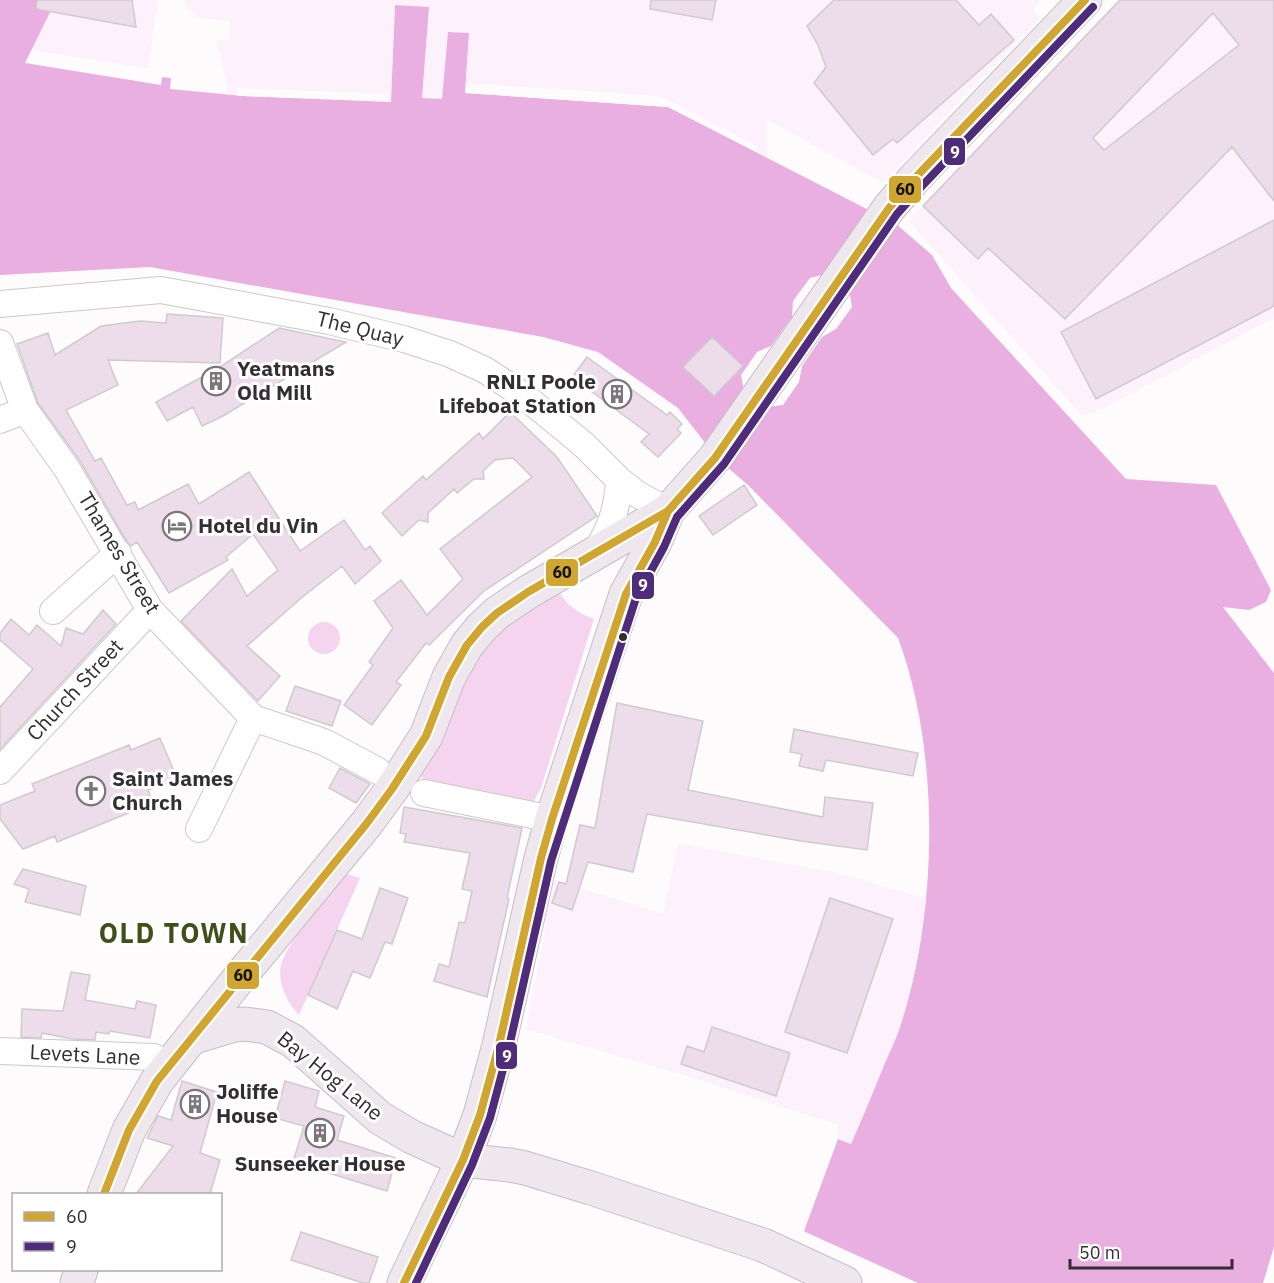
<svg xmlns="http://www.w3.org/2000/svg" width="1274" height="1283" font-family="'IBM Plex Sans',sans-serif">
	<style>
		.built { fill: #fdf1fb }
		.green { fill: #f5d4ef }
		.water { fill: #e8afe0 }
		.pier { fill: #fefbfd }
		.building { fill: #eddcea; stroke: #cecbcd; stroke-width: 1.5; fill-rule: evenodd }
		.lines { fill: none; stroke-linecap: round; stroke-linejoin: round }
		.minor-casing { stroke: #cbc8ca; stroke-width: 28 }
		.highway-casing { stroke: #c6bdc5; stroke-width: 35 }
		.minor { stroke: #fffeff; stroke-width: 26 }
		.highway { stroke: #efe7ee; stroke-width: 33 }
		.bus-1-casing { stroke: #fff; stroke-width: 12 }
		.bus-2-casing { stroke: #fff; stroke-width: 12 }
		.bus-1 { stroke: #d0a530; stroke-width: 8 }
		.bus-2 { stroke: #4e2b7b; stroke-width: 8 }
		.bus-dot { fill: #332e32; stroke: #fff; stroke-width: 2 }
		.labels { text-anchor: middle; stroke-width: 6; stroke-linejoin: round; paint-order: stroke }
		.street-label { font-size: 21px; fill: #332e32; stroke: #fff }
		.poi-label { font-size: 21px; font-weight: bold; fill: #332e32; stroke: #fff; text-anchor: start }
		.district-label { font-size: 27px; font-weight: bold; letter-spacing: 1.5px; fill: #414f18; stroke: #fff }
		.line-badge { stroke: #fff; stroke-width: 2 }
		.badge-label { font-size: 16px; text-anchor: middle; font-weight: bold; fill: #fff }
		.pale-badge-label { font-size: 16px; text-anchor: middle; font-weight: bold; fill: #111 }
	</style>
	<rect width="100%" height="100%" fill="#fefbfd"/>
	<path class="built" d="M 46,0 L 158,0 L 148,68 L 13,47 Z
		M 184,0 L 1041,0 L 1033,9 L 1040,18 L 949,112 L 883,183 L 766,119 L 767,157 L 756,151 L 758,147 L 660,96 L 466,83 L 469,33 L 448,32 L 442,99 L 422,98 L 429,8 L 395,5 L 391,102 L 388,101 L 388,94 L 237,88 L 237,96 L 229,95 L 217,40 L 228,41 L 230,21 L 199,18 L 186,6 Z
		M 1118,0 L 1274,0 L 1274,318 L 1104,408 L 1082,416 L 909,221 Z
		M 678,843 L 835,873 L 926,898 L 917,958 L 902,1022 L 851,1144 L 838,1139 L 838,1125 L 697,1079 L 526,1029 L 544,938 L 546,914 L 555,880 L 663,914 Z"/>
	<path class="green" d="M 557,588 C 565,604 577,613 594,619 L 541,788 L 532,804 L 429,783 L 419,775 L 459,683 L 485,643 Z
		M308 638a16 16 0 1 1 32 0a16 16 0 1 1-32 0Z
		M 346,874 L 360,878 L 299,1015 C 287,1003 277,982 281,965 C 287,942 329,895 346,874 Z"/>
	<path class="water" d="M 0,0 L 56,0 L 25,63 L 161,85 L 162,77 L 171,78 L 170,89 L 243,96 L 391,102 L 395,5 L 429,7 L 422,98 L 442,99 L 448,32 L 469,33 L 465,93 L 668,107 L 896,224 L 932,255 L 951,288 L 1126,479 L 1216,485 L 1271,590 L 1266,602 L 1249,610 L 1223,607 L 1274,673 L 1274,1247 L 1263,1283 L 798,1283 L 815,1244 L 804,1231 L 838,1139 L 851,1144 C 863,1117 874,1090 885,1063 C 891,1049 898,1035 902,1021 C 938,907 940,750 898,638 L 749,486 L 726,466 L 706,444 L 678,408 L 598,352 L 543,337 L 150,267 L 0,275 Z"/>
	<path class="pier" d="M 466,83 L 469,83 L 468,90 L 668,104 L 757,149 L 756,151 L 668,107 L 465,93 Z
		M 237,93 L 243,93 L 388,99 L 388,101 L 243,96 L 237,96 Z
		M 769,154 L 872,208 L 849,290 L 852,307 L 836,329 L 822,337 L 802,366 L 799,382 L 783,405 L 767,407 L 744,391 L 741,375 L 757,352 L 771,346 L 792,317 L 793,301 L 810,278 L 826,274 L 870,210 L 767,157 Z
		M 801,1230 L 918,1283 L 795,1283 L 812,1244 L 802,1233 Z"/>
	<path class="building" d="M 37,0 L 132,0 L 136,27 L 36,9 Z
		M 651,0 L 716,0 L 712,20 L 650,9 Z
		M 834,0 L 956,0 L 979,25 L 991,14 L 1014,40 L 897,143 L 893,139 L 873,155 L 814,83 L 826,67 L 818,45 L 807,26 Z
		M 1120,0 L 1274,0 L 1274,201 L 1232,147 L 1065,319 L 988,248 L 978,259 L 923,206 ZM 1213,13 L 1239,45 L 1104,150 L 1093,138 Z
		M 1274,220 L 1274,306 L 1096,399 L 1061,332 Z
		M 167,314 L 223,318 L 220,363 L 108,360 L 118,385 L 66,410 L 95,461 L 101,458 L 127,505 L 135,502 L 138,510 L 188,484 L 199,504 L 249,472 L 300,551 L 344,520 L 365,550 L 370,546 L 381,561 L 355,584 L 342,566 L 300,599 L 247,646 L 280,676 L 258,701 L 181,621 L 232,569 L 247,596 L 278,570 L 253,534 L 226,557 L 228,560 L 169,593 L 137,542 L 131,546 L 127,542 L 80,461 L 38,403 L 17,344 L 48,333 L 55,355 L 101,326 L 140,321 L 166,323 Z
		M 279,328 L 346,342 L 223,416 L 202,426 L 193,407 L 167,421 L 156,402 L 220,367 Z
		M 712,337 L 743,366 L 714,396 L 683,367 Z
		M 587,357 L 667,415 L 670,412 L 682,424 L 677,429 L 681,433 L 658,457 L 641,442 L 649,434 L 572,377 Z
		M 510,412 L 557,457 L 597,516 L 484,591 L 429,645 L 426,643 L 396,682 L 401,685 L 372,725 L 344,705 L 373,665 L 369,662 L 393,628 L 374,601 L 401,580 L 427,615 L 463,579 L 440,549 L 532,477 L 513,458 L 495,460 L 483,471 L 484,479 L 474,479 L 457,493 L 454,489 L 428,513 L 428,522 L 419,520 L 402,536 L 382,513 L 423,476 L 426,480 L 479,433 L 483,439 Z
		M 744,485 L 757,505 L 713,535 L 699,516 Z
		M 103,610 L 116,624 L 0,749 L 0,707 L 33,669 L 0,640 L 0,633 L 11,619 L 29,635 L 37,625 L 61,646 L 66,628 L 83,634 Z
		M 295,686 L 341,701 L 332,726 L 286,711 Z
		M 617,703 L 703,721 L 688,790 L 823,817 L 825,797 L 873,803 L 867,850 L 801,841 L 647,814 L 633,872 L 588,862 L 572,910 L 552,903 L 559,882 L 566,884 L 580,825 L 595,828 Z
		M 794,729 L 918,753 L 913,776 L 826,760 L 823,771 L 799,766 L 802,754 L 790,752 Z
		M 160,738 L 177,778 L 148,790 L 153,803 L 57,842 L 55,836 L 23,849 L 0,819 L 0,805 L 35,791 L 32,784 L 129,745 L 131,750 Z
		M 340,768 L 370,784 L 356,803 L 329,788 Z
		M 404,807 L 522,828 L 507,898 L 509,899 L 487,997 L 434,981 L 439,964 L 449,967 L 459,922 L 465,923 L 472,891 L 462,889 L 470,853 L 404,842 L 406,834 L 400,833 Z
		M 23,869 L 86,886 L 80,915 L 25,902 L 29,889 L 14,884 Z
		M 380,888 L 408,898 L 392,944 L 385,942 L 370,978 L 353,971 L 337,1009 L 308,995 L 337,930 L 362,939 Z
		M 830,898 L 893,919 L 847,1053 L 785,1032 Z
		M 71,972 L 90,975 L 85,1000 L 135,1009 L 137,1001 L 156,1005 L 150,1038 L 110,1031 L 109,1034 L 96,1032 L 95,1040 L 72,1039 L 42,1033 L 41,1038 L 21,1037 L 22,1009 L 63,1011 Z
		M 712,1027 L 790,1053 L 776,1096 L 681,1064 L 687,1046 L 704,1052 Z
		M 182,1081 L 217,1092 L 200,1153 L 220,1160 L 210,1194 L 136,1194 L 173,1146 L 147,1138 L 158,1116 L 171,1120 Z
		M 285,1081 L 319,1091 L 315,1107 L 344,1116 L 337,1140 L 396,1158 L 387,1191 L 293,1162 L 304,1126 L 275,1118 Z
		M 301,1232 L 378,1257 L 369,1283 L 363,1283 L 291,1260 Z"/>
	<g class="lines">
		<g class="minor-casing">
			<path id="minor" d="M 0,304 L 161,290 L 329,321 L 404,339 L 450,354 L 485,370 L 523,395 L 583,444 L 619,480 L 637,494 L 668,511
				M 0,343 L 25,410 L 67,469 L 150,610 L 253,718 L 324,742 L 378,771
				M 0,420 L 25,410
				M 595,553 C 611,528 617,510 619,480
				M 53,611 L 118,553
				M 0,771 L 150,610
				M 424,793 L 552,819
				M 199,829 L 253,718
				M 0,1051 L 154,1057 L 169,1065"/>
		</g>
		<g class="highway-casing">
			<path id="highway" d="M 191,1038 L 234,1025 L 245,1024 L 267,1027 L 293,1041 L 380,1118 L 412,1137 L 463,1160 L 510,1165 L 525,1168 L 591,1188 L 763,1245 L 845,1283
				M 104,1194 L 129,1130 L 157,1081 L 244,972 L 367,823 L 392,789 L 426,736 L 449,677 L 467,645 L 482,627 L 497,613 L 528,592 L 668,511 L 715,458 L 889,208 L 914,179 L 1085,0
				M 77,1283 L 81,1270
				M 404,1283 L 463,1160 L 480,1115 L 499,1045 L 541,858 L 552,819 L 626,594 L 655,542 L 668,511"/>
		</g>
		<use href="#minor" class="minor"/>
		<use href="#highway" class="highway"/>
		<g class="bus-1-casing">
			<path id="bus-1" d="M 104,1194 L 129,1130 L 157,1081 L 367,823 L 392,789 L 426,736 L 449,677 L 467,645 L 482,627 L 497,613 L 528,592 L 668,511 L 715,458 L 889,208 L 914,179 L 1085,0
				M 404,1283 L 463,1160 L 480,1115 L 499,1045 L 541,858 L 552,819 L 626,594 L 655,542 L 668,511 L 673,506"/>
		</g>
		<g class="bus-2-casing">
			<path id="bus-2" d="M 416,1283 L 472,1165 L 490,1118 L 509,1047 L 551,861 L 636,598 L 664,547 L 677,517 L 724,464 L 897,214 L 922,186 L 1093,7"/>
		</g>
		<use href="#bus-1" class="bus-1"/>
		<use href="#bus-2" class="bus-2"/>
	</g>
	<defs>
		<g id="building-ring" transform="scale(1.5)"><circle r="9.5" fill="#fff" stroke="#7a7679" stroke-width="1.5"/><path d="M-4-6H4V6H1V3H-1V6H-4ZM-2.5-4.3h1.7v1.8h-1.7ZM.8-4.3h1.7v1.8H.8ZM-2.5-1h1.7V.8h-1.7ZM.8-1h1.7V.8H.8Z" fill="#7a7679"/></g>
		<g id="hotel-ring" transform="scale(1.5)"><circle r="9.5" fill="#fff" stroke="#7a7679" stroke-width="1.5"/><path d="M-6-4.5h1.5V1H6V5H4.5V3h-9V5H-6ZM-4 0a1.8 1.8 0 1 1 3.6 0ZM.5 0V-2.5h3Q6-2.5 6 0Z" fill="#7a7679"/></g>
		<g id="church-ring" transform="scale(1.5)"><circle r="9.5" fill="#fff" stroke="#7a7679" stroke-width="1.5"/><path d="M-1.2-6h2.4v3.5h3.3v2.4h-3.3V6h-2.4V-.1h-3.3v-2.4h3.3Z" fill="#7a7679"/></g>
	</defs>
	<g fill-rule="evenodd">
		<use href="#building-ring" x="216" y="381"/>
		<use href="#building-ring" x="617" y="394"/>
		<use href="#hotel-ring" x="177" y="526"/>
		<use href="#church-ring" x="91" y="791"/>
		<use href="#building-ring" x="195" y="1104"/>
		<use href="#building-ring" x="320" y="1133"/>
	</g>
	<circle class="bus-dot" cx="623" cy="637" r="5"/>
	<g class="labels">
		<g class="street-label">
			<text transform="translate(360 329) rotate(14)" y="7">The Quay</text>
			<text transform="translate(119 553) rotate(59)" y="7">Thames Street</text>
			<text transform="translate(75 690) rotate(-47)" y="7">Church Street</text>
			<text transform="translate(85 1055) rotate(3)" y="7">Levets Lane</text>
			<text transform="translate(330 1076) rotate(39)" y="7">Bay Hog Lane</text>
		</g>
		<g class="poi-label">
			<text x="237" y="376">Yeatmans<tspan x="237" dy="24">Old Mill</tspan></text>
			<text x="596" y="389" text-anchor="end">RNLI Poole<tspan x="596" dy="24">Lifeboat Station</tspan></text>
			<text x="198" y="533">Hotel du Vin</text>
			<text x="112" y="786">Saint James<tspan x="112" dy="24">Church</tspan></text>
			<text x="216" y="1099">Joliffe<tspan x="216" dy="24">House</tspan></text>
			<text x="320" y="1171" text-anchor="middle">Sunseeker House</text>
		</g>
		<g class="district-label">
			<text x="174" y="943">OLD TOWN</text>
		</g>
	</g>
	<g class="line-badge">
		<rect x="943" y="137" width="23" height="29" rx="6" fill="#4e2b7b"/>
		<rect x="888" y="175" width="34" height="29" rx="6" fill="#d0a530"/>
		<rect x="545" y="558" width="34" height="29" rx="6" fill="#d0a530"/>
		<rect x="631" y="571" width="24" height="29" rx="6" fill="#4e2b7b"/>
		<rect x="226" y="961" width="34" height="29" rx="6" fill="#d0a530"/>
		<rect x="495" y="1041" width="23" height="29" rx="6" fill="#4e2b7b"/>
	</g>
	<g class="badge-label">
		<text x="955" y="158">9</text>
		<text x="643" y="591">9</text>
		<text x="507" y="1062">9</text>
	</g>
	<g class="pale-badge-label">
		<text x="905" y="195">60</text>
		<text x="562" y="578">60</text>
		<text x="243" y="981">60</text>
	</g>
	<rect x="12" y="1193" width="210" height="78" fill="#ffffff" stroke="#adabad" stroke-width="1.5"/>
	<rect x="24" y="1212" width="30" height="9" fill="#d0a530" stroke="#adabad" stroke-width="1.5"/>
	<text x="66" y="1223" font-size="18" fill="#332e32">60</text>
	<rect x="24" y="1242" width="30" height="9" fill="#4e2b7b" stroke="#adabad" stroke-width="1.5"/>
	<text x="66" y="1253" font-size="18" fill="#332e32">9</text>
	<path d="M1070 1259v9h162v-9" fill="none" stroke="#332e32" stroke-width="3"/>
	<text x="1079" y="1259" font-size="18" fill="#332e32" stroke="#ffffff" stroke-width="4.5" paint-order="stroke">50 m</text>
</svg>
